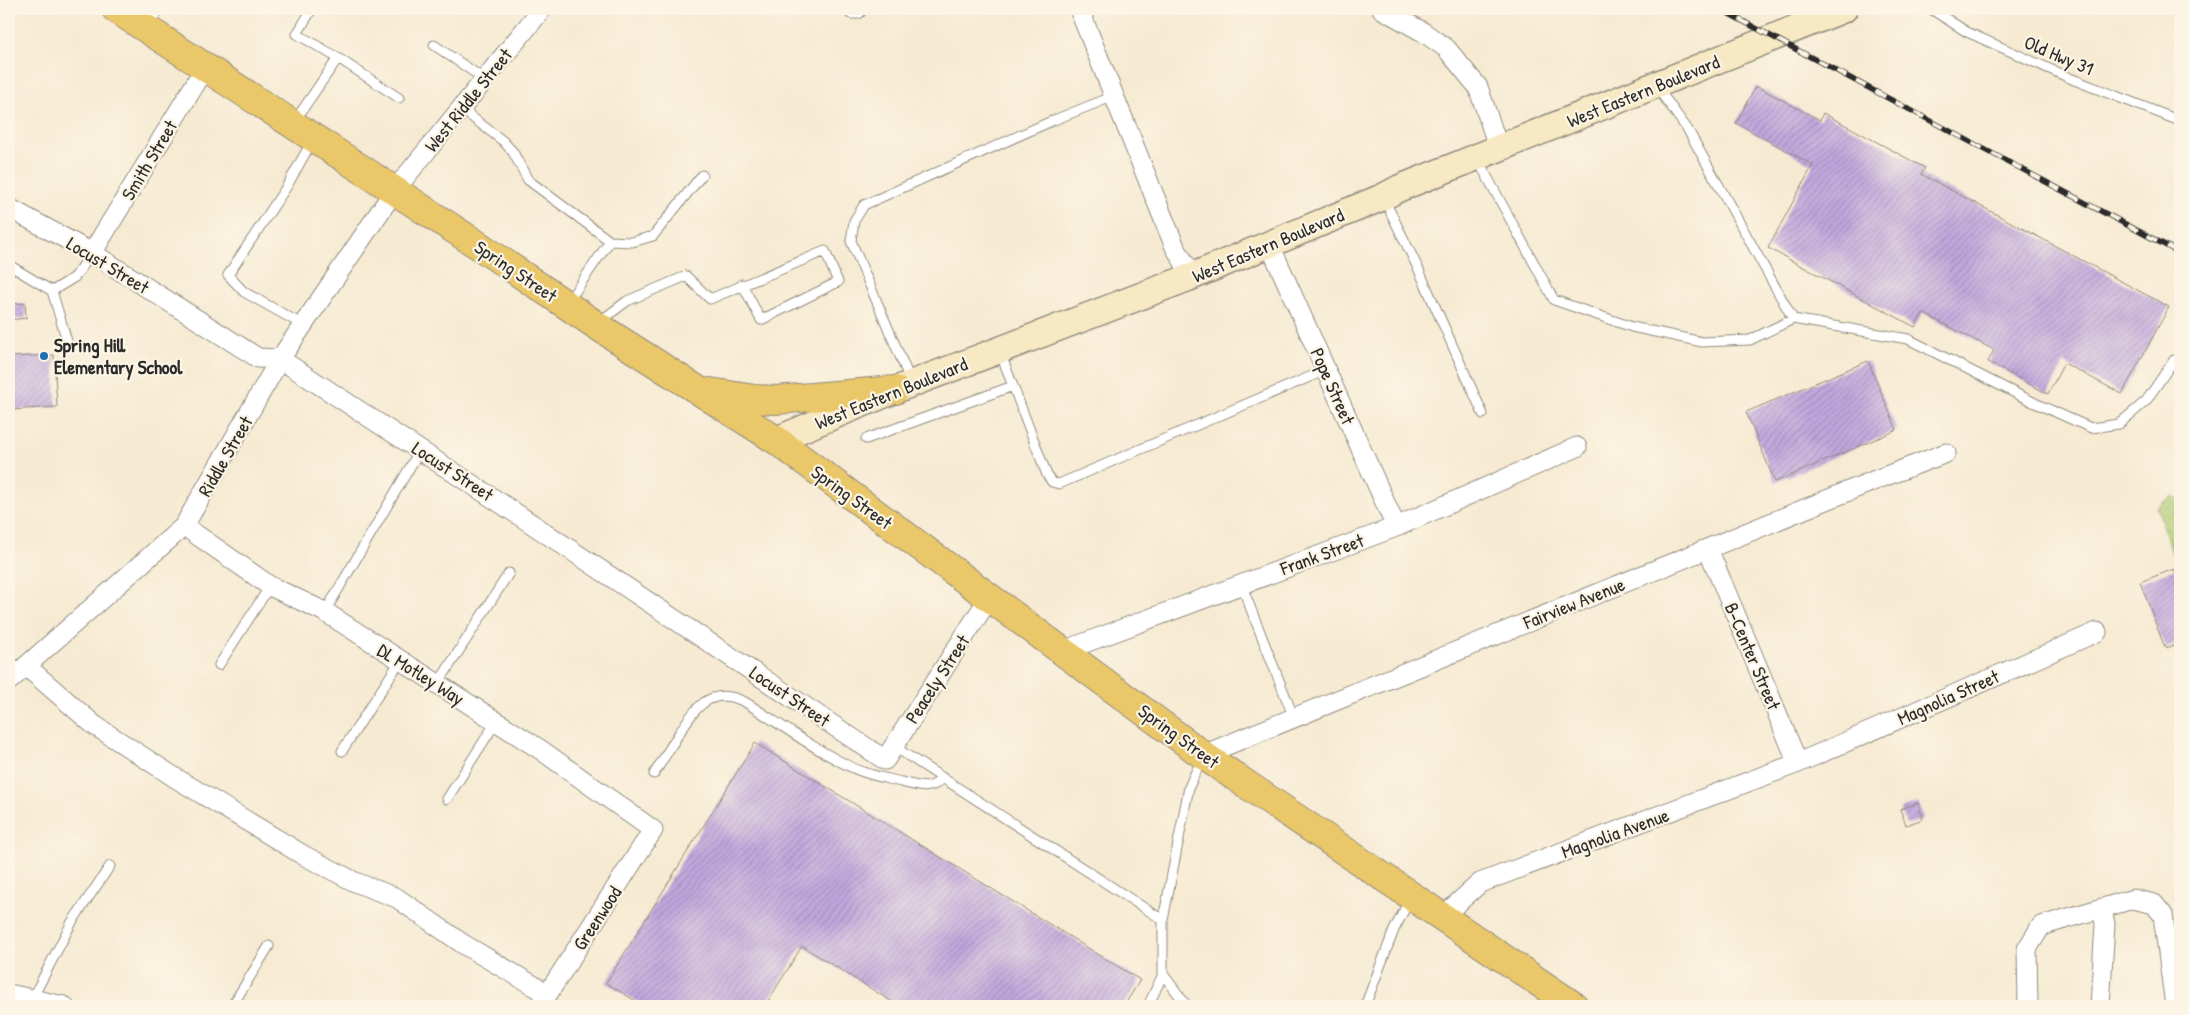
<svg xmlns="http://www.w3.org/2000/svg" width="2189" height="1015" font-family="'Patrick Hand',sans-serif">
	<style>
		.grass { fill: url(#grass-dots); stroke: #6e7c4f }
		.building { fill: url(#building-hatch) }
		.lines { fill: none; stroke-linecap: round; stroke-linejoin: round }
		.service-casing { stroke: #908a7e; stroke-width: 11 }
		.minor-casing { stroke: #908a7e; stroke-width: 21 }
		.secondary-casing { stroke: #908a7e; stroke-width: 29 }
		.primary-casing { stroke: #908a7e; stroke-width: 30 }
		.service { stroke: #fff; stroke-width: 9 }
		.minor { stroke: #fff; stroke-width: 19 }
		.secondary { stroke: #f7e9c3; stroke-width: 26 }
		.primary { stroke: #eac769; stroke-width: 28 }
		.rail-casing { stroke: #2b2b2b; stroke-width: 5.5 }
		.rail { stroke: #fcf5e5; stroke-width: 4; stroke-dasharray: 11; stroke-linecap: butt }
		.poi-dot { fill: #1f6fb2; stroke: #fcf5e5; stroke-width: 2 }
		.labels { text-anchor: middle; stroke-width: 4.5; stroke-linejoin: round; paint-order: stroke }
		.street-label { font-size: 19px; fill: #2b2b2b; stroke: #fcf5e5 }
		.poi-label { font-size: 19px; font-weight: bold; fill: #2b2b2b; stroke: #fcf5e5; text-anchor: start }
	</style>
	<defs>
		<pattern id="grass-dots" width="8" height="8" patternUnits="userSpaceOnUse" patternTransform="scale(1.25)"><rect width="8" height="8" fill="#b0cc73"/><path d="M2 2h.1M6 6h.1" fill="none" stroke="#98af64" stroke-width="1.8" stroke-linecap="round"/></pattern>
		<pattern id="building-hatch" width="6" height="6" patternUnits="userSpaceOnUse" patternTransform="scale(1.25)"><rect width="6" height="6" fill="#c1a8de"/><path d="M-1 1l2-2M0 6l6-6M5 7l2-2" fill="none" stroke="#9d89b4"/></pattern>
	</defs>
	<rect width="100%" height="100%" fill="#fcf5e5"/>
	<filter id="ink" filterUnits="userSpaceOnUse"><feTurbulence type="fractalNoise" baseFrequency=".02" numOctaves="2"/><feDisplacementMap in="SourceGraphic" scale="10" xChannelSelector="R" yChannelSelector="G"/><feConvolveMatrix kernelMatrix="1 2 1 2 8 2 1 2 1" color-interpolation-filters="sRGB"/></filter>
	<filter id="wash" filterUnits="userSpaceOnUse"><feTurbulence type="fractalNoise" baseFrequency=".0096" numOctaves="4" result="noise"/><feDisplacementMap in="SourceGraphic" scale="20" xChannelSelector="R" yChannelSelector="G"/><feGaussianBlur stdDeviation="1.12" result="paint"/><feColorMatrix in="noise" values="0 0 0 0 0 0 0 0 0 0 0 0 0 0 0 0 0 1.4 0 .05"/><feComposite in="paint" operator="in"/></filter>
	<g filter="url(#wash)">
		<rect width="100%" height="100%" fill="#f6ead2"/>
		<path class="grass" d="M 2173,496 L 2180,500 L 2180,577 L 2157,507 Z"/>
		<g id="blocks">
			<path class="building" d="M 1756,86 L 1820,120 L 1823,113 L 1925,168 L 1921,174 L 2169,307 L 2122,394 L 2064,363 L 2048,394 L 1988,362 L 1994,350 L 1923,313 L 1915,327 L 1768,248 L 1813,165 L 1736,123 Z
				M 25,303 L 26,318 L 9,320 L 9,304 Z
				M 54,355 L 57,407 L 9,410 L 9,357 Z
				M 1868,361 L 1897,430 L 1775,482 L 1746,412 Z
				M 2174,569 L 2180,585 L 2180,643 L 2165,648 L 2140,582 Z
				M 755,743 L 1140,980 L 1124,1006 L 899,1006 L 802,946 L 765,1006 L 644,1006 L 606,983 Z
				M 1918,803 L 1923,819 L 1906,825 L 1900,809 Z"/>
		</g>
	</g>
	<g filter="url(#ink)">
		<use href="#blocks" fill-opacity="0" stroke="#908a7e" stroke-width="1"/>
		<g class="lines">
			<g class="service-casing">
				<path id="service" d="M 312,9 L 297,34 L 338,58
					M 1931,9 L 1967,32 L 2072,79 L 2180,121
					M 147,26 L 160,9
					M 434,45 L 484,79
					M 1656,86 L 1688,130 L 1793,319 L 1908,339 L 2035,403 L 2091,428 L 2119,424 L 2146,401 L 2174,360
					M 460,108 L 503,141 L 513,152 L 528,180 L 610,241
					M 294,122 L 338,58 L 399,98
					M 1478,160 L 1554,300 L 1632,327 L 1702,342 L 1750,340 L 1793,319
					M 1384,199 L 1418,268 L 1483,414
					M 9,265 L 52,291 L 67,341
					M 52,291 L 75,277 L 92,253
					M 568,302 L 610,241 L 632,242 L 653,236 L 702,175
					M 598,323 L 627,301 L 686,276 L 710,299 L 825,251 L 838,282 L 761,320 L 742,284
					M 303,325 L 244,292 L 228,275 L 287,186 L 312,141
					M 1000,352 L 1047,475 L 1052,482 L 1059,484 L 1326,370
					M 911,382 L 851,241 L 854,221 L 864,205 L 1054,120 L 1114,96
					M 866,439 L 1013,386
					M 1241,584 L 1294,718
					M 325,612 L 420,450
					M 219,665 L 270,586
					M 437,685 L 509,573
					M 893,746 L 1163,920
					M 342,751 L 400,661
					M 654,774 C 662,761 670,748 678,735 C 695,708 710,685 745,702 C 780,724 815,750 853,768 C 868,775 885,778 901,782 C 916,785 932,793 942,777
					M 447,799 L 496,722
					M 1163,974 L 1187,1006
					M 32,999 L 72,922 L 110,866
					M 232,1006 L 269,946
					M 1148,1006 L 1163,974 L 1163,920 L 1189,787 L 1202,758
					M 1365,1006 L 1394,930 L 1410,899"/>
			</g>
			<g class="minor-casing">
				<path id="minor" d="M 852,9 L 857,9
					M 1079,9 L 1175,247 L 1185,264 L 1188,278
					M 1382,9 L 1423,32 L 1446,48 L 1478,87 L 1499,149
					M 9,208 L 92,253 L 258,358 L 280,359 L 505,506 L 885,760 L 989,598
					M 1270,245 L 1396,527
					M 92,253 L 205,68
					M 184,526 L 270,586 L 325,612 L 541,750 L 653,830 L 540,1006
					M 1708,549 L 1798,763
					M 1063,651 L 1396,527 L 1577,447
					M 26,666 L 94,725 L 174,777 L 303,855 L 355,882 L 397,898 L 463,944 L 548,994
					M 9,681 L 184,526 L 280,359 L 394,191 L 542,9
					M 1203,755 L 1878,479 L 1946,453
					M 1442,917 L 1480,883 L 1798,763 L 2097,632
					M 9,994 L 64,1006
					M 2028,1006 L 2027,949 L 2041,926 L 2133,899 L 2154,904 L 2163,915 L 2175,1006
					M 2100,1006 L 2105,924 L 2102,909"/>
			</g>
			<g class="secondary-casing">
				<path id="secondary" d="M 776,440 L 895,390 L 1188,278 L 1383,197 L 1400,188 L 1844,9"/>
			</g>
			<g class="primary-casing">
				<path id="primary" d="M 116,9 L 478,245 L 596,325 L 776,440 L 1203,755 L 1574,1006
					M 710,392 L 754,399 L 776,400 L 895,390"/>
			</g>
			<use href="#service" class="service"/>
			<use href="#minor" class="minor"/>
			<use href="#secondary" class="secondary"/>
			<use href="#primary" class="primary"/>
			<g class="rail-casing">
				<path id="rail" d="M 1720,9 L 2180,253"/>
			</g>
			<use href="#rail" class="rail"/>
		</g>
	</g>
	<circle class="poi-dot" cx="44" cy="356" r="5"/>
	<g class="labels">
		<g class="street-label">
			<text transform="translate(2059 55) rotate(23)" y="7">Old Hwy 31</text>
			<text transform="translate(1643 91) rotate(-22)" y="7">West Eastern Boulevard</text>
			<text transform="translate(468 100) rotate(-51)" y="7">West Riddle Street</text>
			<text transform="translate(149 160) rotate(-59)" y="7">Smith Street</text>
			<text transform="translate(1268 245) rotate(-23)" y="7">West Eastern Boulevard</text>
			<text transform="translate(108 265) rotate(31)" y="7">Locust Street</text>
			<text transform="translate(516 271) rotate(34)" y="7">Spring Street</text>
			<text transform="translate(1333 386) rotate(66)" y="7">Pope Street</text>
			<text transform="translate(891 393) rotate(-22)" y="7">West Eastern Boulevard</text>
			<text transform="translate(225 456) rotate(-60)" y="7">Riddle Street</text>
			<text transform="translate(453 471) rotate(33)" y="7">Locust Street</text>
			<text transform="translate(852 497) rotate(36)" y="7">Spring Street</text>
			<text transform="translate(1322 554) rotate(-20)" y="7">Frank Street</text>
			<text transform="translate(1574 603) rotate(-22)" y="7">Fairview Avenue</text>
			<text transform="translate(1753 656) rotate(67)" y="7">B-Center Street</text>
			<text transform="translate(421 674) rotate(32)" y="7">DL Motley Way</text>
			<text transform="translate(937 679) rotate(-57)" y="7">Peacely Street</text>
			<text transform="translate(790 696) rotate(34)" y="7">Locust Street</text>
			<text transform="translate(1948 697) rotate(-24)" y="7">Magnolia Street</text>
			<text transform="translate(1179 736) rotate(36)" y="7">Spring Street</text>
			<text transform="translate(1615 833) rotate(-20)" y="7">Magnolia Avenue</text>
			<text transform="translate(597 918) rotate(-57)" y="7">Greenwood</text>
		</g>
		<g class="poi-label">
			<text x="54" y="352">Spring Hill<tspan x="54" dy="22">Elementary School</tspan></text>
		</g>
	</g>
	<rect width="2189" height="1015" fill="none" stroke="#fcf5e5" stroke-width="30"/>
</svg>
